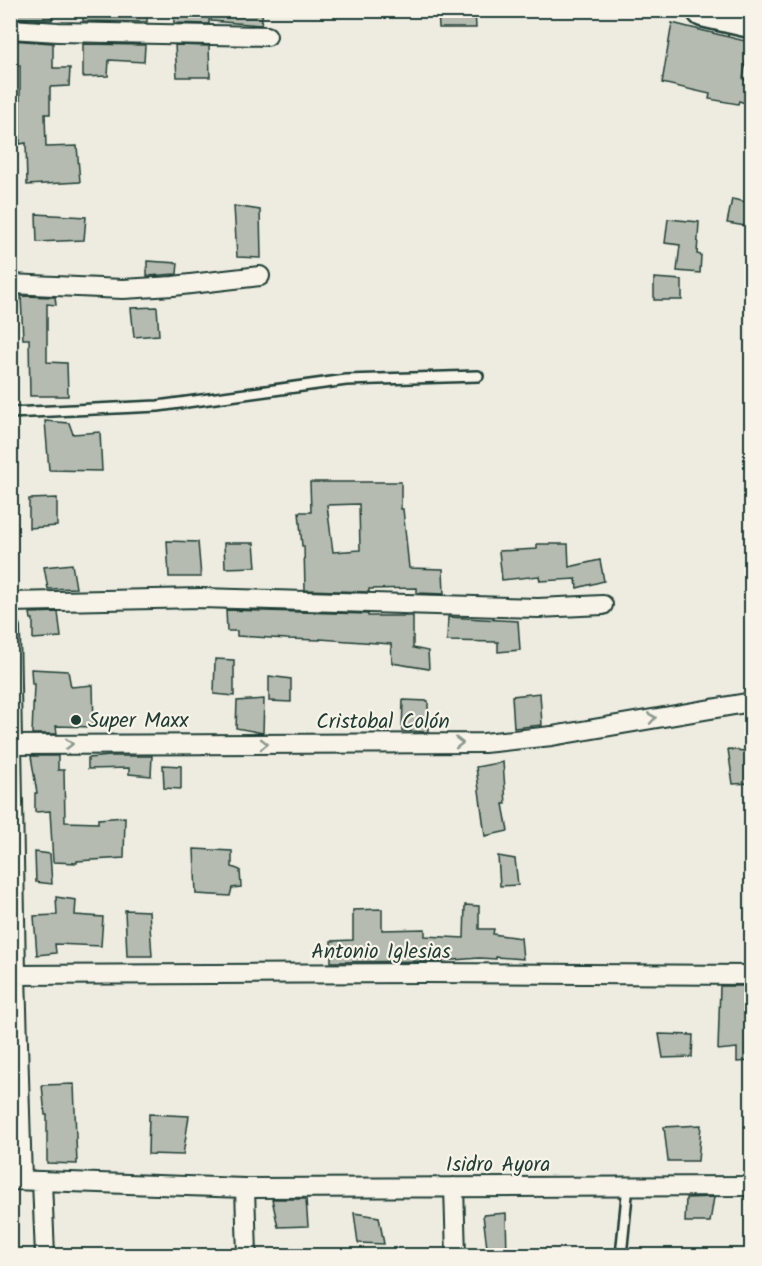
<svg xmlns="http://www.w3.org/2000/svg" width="762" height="1266" font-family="Kalam,sans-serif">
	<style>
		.building { fill: #b5bbb0; stroke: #1f3d34; stroke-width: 1.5; fill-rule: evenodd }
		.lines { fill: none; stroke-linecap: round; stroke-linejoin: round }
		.lane-casing { stroke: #1f3d34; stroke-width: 14 }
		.street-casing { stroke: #1f3d34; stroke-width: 22 }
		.highway-casing { stroke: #1f3d34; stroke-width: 38 }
		.lane { stroke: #f7f3e8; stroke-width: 9 }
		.street { stroke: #f7f3e8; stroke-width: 18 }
		.highway { stroke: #f7f3e8; stroke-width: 33 }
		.oneway { stroke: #8b988e }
		.poi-dot { fill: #1f3d34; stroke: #f7f3e8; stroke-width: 2 }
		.labels { text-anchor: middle; stroke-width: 4.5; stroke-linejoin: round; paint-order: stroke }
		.poi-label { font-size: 21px; fill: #1f3d34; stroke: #f7f3e8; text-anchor: start }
		.street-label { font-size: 21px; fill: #1f3d34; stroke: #f7f3e8 }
	</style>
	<rect width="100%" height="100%" fill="#eeece1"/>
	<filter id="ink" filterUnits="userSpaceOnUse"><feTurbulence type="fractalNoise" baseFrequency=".0167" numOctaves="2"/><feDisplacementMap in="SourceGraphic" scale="12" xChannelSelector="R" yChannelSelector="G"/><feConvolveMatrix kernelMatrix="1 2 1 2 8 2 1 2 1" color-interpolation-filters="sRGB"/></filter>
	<g filter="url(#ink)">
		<path class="building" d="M 14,10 L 52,10 L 52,20 L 14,18 Z
			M 83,10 L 147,10 L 147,22 L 83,21 Z
			M 173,10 L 209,10 L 209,24 L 174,23 Z
			M 212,10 L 263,10 L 261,25 L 211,21 Z
			M 438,10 L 475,10 L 476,28 L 439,28 Z
			M 672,23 L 749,42 L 743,79 L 752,82 L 752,105 L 739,101 L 738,104 L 709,99 L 710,94 L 662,83 Z
			M 10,40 L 53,43 L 53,68 L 70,68 L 69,86 L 50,87 L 50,114 L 45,114 L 46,147 L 77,146 L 80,182 L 27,185 L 26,143 L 20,144 L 20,66 L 10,66 Z
			M 83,44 L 145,45 L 144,62 L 109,60 L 108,76 L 83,77 Z
			M 175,45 L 209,46 L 210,77 L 177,77 Z
			M 732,199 L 752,203 L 752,227 L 727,223 Z
			M 234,206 L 260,210 L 261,258 L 237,257 Z
			M 36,214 L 86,217 L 84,240 L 37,242 Z
			M 668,219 L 699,222 L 697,254 L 701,255 L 700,273 L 677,271 L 680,245 L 665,243 Z
			M 147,261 L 178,263 L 177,274 L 147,276 Z
			M 654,278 L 682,280 L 682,300 L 654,300 Z
			M 21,296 L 55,297 L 56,305 L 47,304 L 47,362 L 67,363 L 68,396 L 30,396 L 29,339 L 23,339 Z
			M 157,307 L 159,335 L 134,337 L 131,308 Z
			M 45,421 L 69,423 L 73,434 L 100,432 L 102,471 L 49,470 Z
			M 310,482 L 401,482 L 401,509 L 403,509 L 409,568 L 443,569 L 444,594 L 417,593 L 417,588 L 369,589 L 369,592 L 305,590 L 304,546 L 302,546 L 299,512 L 311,512 ZM 359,504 L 360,550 L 333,552 L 327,505 Z
			M 57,498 L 57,526 L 29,528 L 29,499 Z
			M 167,541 L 198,542 L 201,577 L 169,577 Z
			M 224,543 L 254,543 L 256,567 L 225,568 Z
			M 537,544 L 568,544 L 569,567 L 600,560 L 604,581 L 577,588 L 576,579 L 540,581 L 539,576 L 502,580 L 499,551 L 537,549 Z
			M 72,564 L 76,588 L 48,589 L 44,567 Z
			M 226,610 L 368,614 L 368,616 L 413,616 L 413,648 L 428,651 L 429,669 L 392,663 L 391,644 L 320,639 L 320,640 L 287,639 L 237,636 L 237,631 L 227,631 Z
			M 58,612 L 61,637 L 33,639 L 33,619 L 31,619 L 30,613 Z
			M 448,617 L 518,621 L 520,650 L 498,652 L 498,642 L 447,641 Z
			M 215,659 L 234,660 L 234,696 L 214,694 Z
			M 31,669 L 68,671 L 71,687 L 93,685 L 94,727 L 56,726 L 57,734 L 32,734 L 34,684 L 32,684 Z
			M 269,676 L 291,679 L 291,702 L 269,701 Z
			M 540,693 L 542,725 L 514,728 L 512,696 Z
			M 264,699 L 263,733 L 236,728 L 237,701 Z
			M 403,700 L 428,701 L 428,732 L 402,731 Z
			M 728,749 L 752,752 L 752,783 L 733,784 Z
			M 31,756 L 58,756 L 58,770 L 64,770 L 65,822 L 98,823 L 98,819 L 125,817 L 124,858 L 77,861 L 77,863 L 53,862 L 50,811 L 35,812 L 35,793 L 37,793 Z
			M 110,756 L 152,756 L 151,776 L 129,774 L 129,768 L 88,769 L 88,758 Z
			M 503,762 L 506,804 L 503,804 L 508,831 L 485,836 L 476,767 Z
			M 163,765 L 181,766 L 181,789 L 164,788 Z
			M 194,849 L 232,851 L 232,867 L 240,870 L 241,887 L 232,888 L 230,896 L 196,894 Z
			M 35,852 L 50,854 L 52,884 L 36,882 Z
			M 498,856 L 515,859 L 518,885 L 500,886 Z
			M 56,897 L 76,900 L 75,915 L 103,917 L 101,946 L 55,944 L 56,953 L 37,955 L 34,916 L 57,915 Z
			M 465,905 L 479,906 L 479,929 L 494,929 L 493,934 L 521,938 L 523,959 L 496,957 L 496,959 L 479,958 L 441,961 L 331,962 L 331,941 L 353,940 L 353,910 L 382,909 L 382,930 L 425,929 L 425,936 L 464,938 Z
			M 125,910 L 149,911 L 152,956 L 127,956 Z
			M 720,986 L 752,986 L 749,1032 L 752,1031 L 752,1061 L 737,1062 L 737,1048 L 718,1050 Z
			M 659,1034 L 693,1035 L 692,1057 L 663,1058 Z
			M 74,1084 L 77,1164 L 47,1163 L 47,1115 L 45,1115 L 42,1085 Z
			M 149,1114 L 189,1116 L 183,1155 L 148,1154 Z
			M 701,1125 L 698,1161 L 668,1161 L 664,1127 Z
			M 714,1197 L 710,1222 L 685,1222 L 686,1198 Z
			M 272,1199 L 306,1199 L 308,1226 L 278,1227 Z
			M 354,1213 L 379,1217 L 384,1244 L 358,1243 Z
			M 506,1213 L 507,1256 L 488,1256 L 483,1215 Z"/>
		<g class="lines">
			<g class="lane-casing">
				<path id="lane" d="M 10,413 L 158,406 L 346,380 L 478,376
					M 621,1256 L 628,1185"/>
			</g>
			<g class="street-casing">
				<path id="street" d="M 10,29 L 58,32 L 267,36
					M 10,284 L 123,289 L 173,286 L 260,276
					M 10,602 L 201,598 L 538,608 L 603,605
					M 10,628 L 16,975 L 22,1180
					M 10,745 L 484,743 L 552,736 L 752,702
					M 10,975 L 425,973 L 752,975
					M 11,1180 L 245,1188 L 247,1256
					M 42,1181 L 45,1256
					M 454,1187 L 456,1256
					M 245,1188 L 752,1186"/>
			</g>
			<g class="highway-casing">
				<path id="highway" d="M 704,10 L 752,21"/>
			</g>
			<use href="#lane" class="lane"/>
			<use href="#street" class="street"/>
			<use href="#highway" class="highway"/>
		</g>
		<defs><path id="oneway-chevron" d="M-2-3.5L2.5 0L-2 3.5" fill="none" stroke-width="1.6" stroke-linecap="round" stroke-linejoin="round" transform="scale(1.5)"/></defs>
		<g class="oneway">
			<use href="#oneway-chevron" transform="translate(652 718) rotate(-10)"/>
			<use href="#oneway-chevron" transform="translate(459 743)"/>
			<use href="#oneway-chevron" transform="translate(69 744)"/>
			<use href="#oneway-chevron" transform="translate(264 744)"/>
		</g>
	</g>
	<circle class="poi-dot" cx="76" cy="720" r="6"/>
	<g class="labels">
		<g class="poi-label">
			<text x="88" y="727">Super Maxx</text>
		</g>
		<g class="street-label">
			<text x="383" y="728">Cristobal Colón</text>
			<text x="381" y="958">Antonio Iglesias</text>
			<text x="498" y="1171">Isidro Ayora</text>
		</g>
	</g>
	<rect width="762" height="1266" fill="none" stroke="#f7f3e8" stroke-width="36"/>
	<rect x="18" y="18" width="726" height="1230" fill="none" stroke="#1f3d34" stroke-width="2" filter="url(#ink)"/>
</svg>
